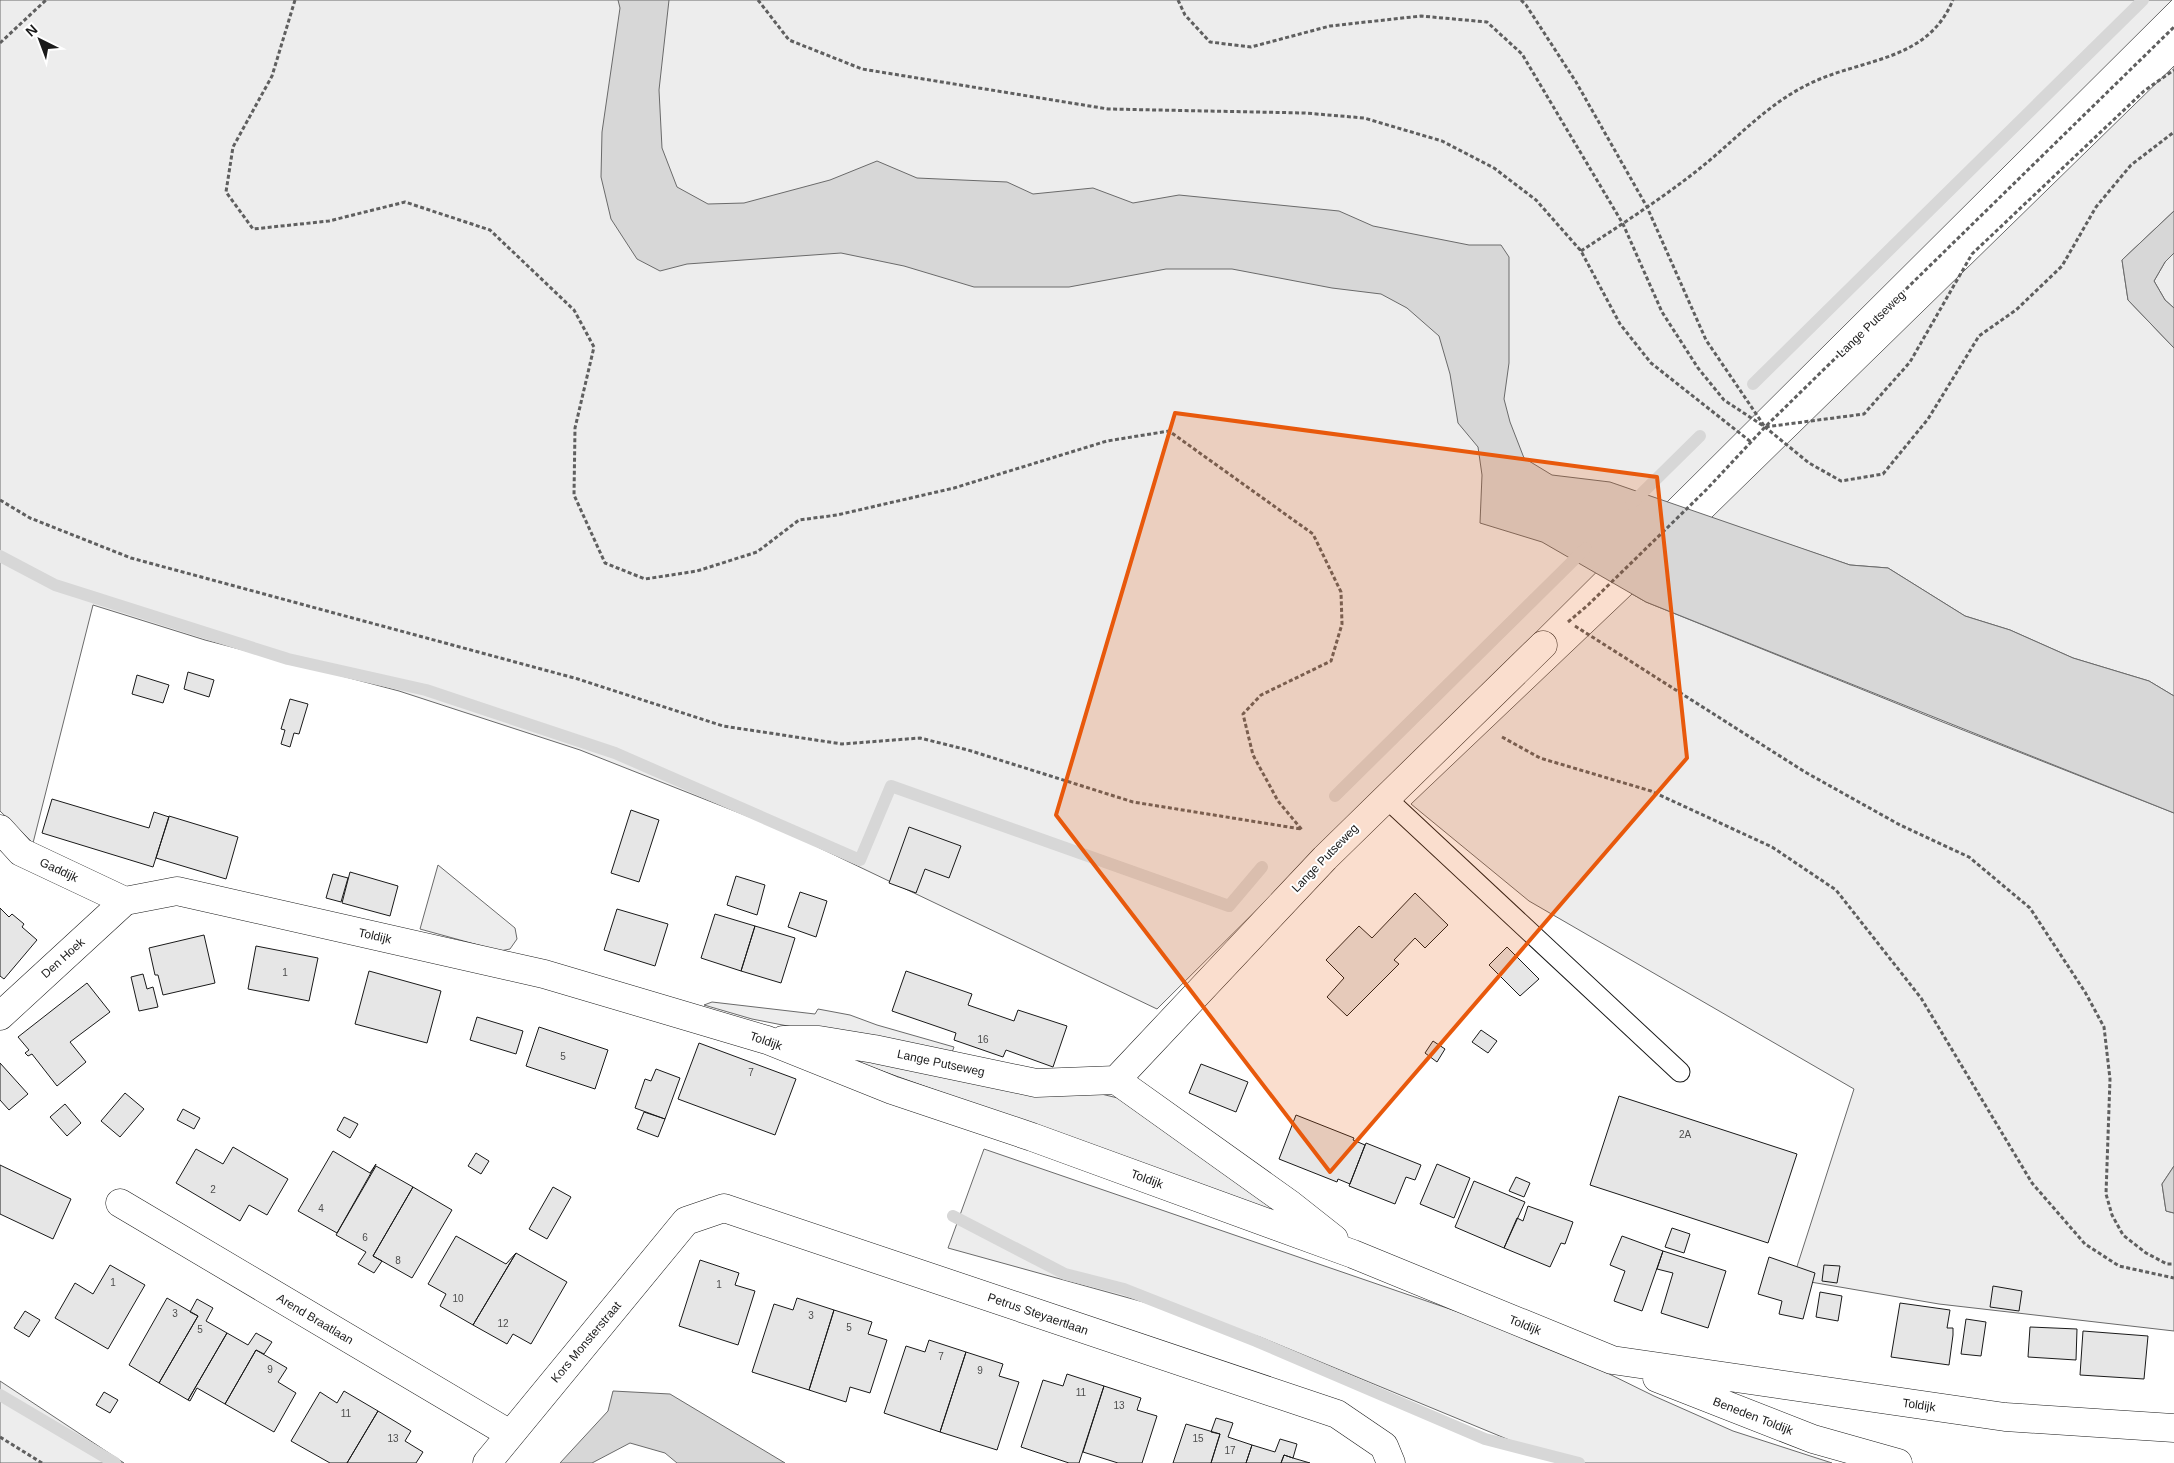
<svg xmlns="http://www.w3.org/2000/svg" width="2174" height="1463" font-family="Arial,sans-serif">
	<style>
		.built { fill: #ededed; stroke: #6a6a6a }
		.water { fill: #d7d7d7; stroke: #6a6a6a }
		.lines { fill: none; stroke-linecap: round; stroke-linejoin: round }
		.stream { stroke: #d7d7d7; stroke-width: 12 }
		.building { fill: #e6e6e6; stroke: #1a1a1a }
		.service-casing { stroke: #1a1a1a; stroke-width: 21 }
		.minor-casing { stroke: #1a1a1a; stroke-width: 29 }
		.path { stroke: #5f5f5f; stroke-width: 3; stroke-dasharray: 4 2.5; stroke-linecap: butt }
		.service { stroke: #fff; stroke-width: 19 }
		.minor { stroke: #fff; stroke-width: 28 }
		.marked { fill: #e8590c; fill-opacity: 0.2; stroke: #e8590c; stroke-width: 4; stroke-linejoin: round }
		.labels { text-anchor: middle; stroke-width: 4; stroke-linejoin: round; paint-order: stroke }
		.number-label { font-size: 10px; fill: #4d4d4d }
		.street-label { font-size: 12px; fill: #1a1a1a; stroke: #fff }
	</style>
	<rect width="100%" height="100%" fill="#fff"/>
	<path class="built" d="M 0,0 L 2172,0 L 1157,1009 L 780,829 L 580,750 L 399,691 L 205,640 L 93,605 L 33,843 L 0,811 Z
		M 2174,66 L 2174,211 L 2122,260 L 2128,300 L 2174,348 L 2174,696 L 2149,681 L 2073,658 L 2010,630 L 1965,616 L 1888,568 L 1850,565 L 1711,518 Z
		M 2174,253 L 2174,308 L 2165,300 L 2154,281 L 2165,262 Z
		M 1632,594 L 1646,602 L 1940,721 L 2174,813 L 2174,1166 L 2162,1184 L 2166,1211 L 2174,1213 L 2174,1331 L 1939,1304 L 1793,1279 L 1854,1089 L 1529,901 L 1411,804 Z
		M 438,865 L 515,928 L 517,939 L 510,949 L 500,951 L 420,929 Z
		M 712,1002 L 815,1014 L 818,1009 L 850,1015 L 877,1025 L 954,1047 L 950,1058 L 752,1019 L 704,1005 Z
		M 829,1052 L 1097,1093 L 1122,1099 L 1300,1221 Z
		M 984,1149 L 1540,1340 L 1654,1396 L 1733,1431 L 1832,1463 L 1565,1463 L 1260,1337 L 1147,1303 L 948,1248 Z
		M 0,1381 L 124,1463 L 0,1463 Z"/>
	<path class="water" d="M 618,0 L 669,0 L 659,90 L 662,148 L 677,187 L 708,204 L 744,203 L 830,180 L 877,161 L 917,178 L 1007,182 L 1033,194 L 1093,188 L 1133,203 L 1179,195 L 1339,211 L 1373,226 L 1469,245 L 1501,245 L 1509,257 L 1509,363 L 1504,399 L 1510,422 L 1524,458 L 1552,475 L 1610,482 L 1850,565 L 1888,568 L 1965,616 L 2010,630 L 2073,658 L 2149,681 L 2174,696 L 2174,813 L 1646,602 L 1542,542 L 1480,523 L 1482,475 L 1478,447 L 1458,423 L 1450,374 L 1439,336 L 1407,308 L 1381,294 L 1332,288 L 1232,269 L 1166,269 L 1069,287 L 974,287 L 904,266 L 841,253 L 687,264 L 660,271 L 637,259 L 611,219 L 601,177 L 602,132 L 620,8 Z
		M 2174,211 L 2174,253 L 2165,262 L 2154,281 L 2165,300 L 2174,308 L 2174,348 L 2128,300 L 2122,260 Z
		M 2174,1166 L 2174,1213 L 2166,1211 L 2162,1184 Z
		M 613,1391 L 670,1394 L 785,1463 L 677,1463 L 665,1453 L 630,1443 L 592,1463 L 560,1463 L 608,1411 Z"/>
	<g class="lines">
		<path class="stream" d="M 1753,384 L 2143,0
			M 1631,504 L 1700,436
			M 0,556 L 55,585 L 288,659 L 426,690 L 615,753 L 860,860 L 891,786 L 1229,906 L 1262,867
			M 1335,796 L 1586,548
			M 953,1216 L 1065,1274 L 1124,1289 L 1256,1341 L 1485,1439 L 1579,1463
			M 0,1395 L 115,1463"/>
	</g>
	<path class="building" d="M 188,672 L 214,680 L 209,697 L 184,689 Z
		M 137,675 L 169,685 L 163,703 L 132,694 Z
		M 290,699 L 308,704 L 299,734 L 294,733 L 290,747 L 281,744 L 285,730 L 281,729 Z
		M 52,799 L 149,828 L 154,812 L 169,817 L 153,867 L 42,833 Z
		M 631,810 L 659,820 L 639,882 L 611,873 Z
		M 169,816 L 238,837 L 226,879 L 156,858 Z
		M 909,827 L 961,846 L 949,878 L 925,869 L 916,893 L 889,883 Z
		M 350,872 L 398,886 L 390,916 L 342,903 Z
		M 333,874 L 348,878 L 341,902 L 326,898 Z
		M 736,876 L 765,885 L 757,915 L 727,905 Z
		M 800,892 L 827,901 L 816,937 L 788,927 Z
		M 1415,893 L 1448,925 L 1425,948 L 1415,938 L 1394,960 L 1399,964 L 1347,1016 L 1327,997 L 1344,978 L 1326,960 L 1359,926 L 1372,938 Z
		M 0,908 L 9,917 L 12,914 L 24,924 L 22,927 L 37,940 L 4,979 L 0,976 Z
		M 617,909 L 668,924 L 655,966 L 604,950 Z
		M 715,914 L 755,926 L 741,971 L 701,958 Z
		M 755,926 L 795,938 L 781,983 L 741,971 Z
		M 204,935 L 215,983 L 163,995 L 158,975 L 155,975 L 149,948 Z
		M 256,946 L 318,958 L 309,1001 L 248,989 Z
		M 1507,947 L 1539,979 L 1520,996 L 1489,965 Z
		M 369,971 L 441,991 L 427,1043 L 355,1024 Z
		M 906,971 L 972,994 L 968,1005 L 1014,1021 L 1018,1010 L 1067,1026 L 1053,1067 L 1006,1050 L 1003,1057 L 954,1040 L 956,1033 L 892,1011 Z
		M 143,974 L 147,989 L 153,987 L 158,1007 L 139,1011 L 131,977 Z
		M 87,983 L 110,1012 L 70,1042 L 86,1062 L 57,1086 L 32,1054 L 28,1056 L 25,1053 L 29,1050 L 18,1037 Z
		M 477,1017 L 523,1031 L 516,1054 L 470,1040 Z
		M 539,1027 L 608,1050 L 595,1089 L 526,1066 Z
		M 1481,1030 L 1497,1041 L 1488,1053 L 1472,1042 Z
		M 1433,1041 L 1445,1049 L 1437,1062 L 1425,1053 Z
		M 699,1043 L 796,1079 L 775,1135 L 678,1099 Z
		M 0,1063 L 28,1094 L 9,1110 L 0,1100 Z
		M 1201,1064 L 1248,1082 L 1236,1112 L 1189,1093 Z
		M 656,1069 L 680,1078 L 665,1119 L 635,1108 L 645,1079 L 651,1081 Z
		M 125,1093 L 144,1109 L 120,1137 L 101,1121 Z
		M 1619,1096 L 1797,1154 L 1768,1243 L 1590,1185 Z
		M 65,1104 L 81,1123 L 67,1136 L 50,1117 Z
		M 183,1109 L 200,1118 L 194,1129 L 177,1120 Z
		M 644,1112 L 665,1119 L 658,1137 L 637,1129 Z
		M 1296,1115 L 1354,1138 L 1353,1140 L 1365,1145 L 1350,1184 L 1338,1179 L 1337,1182 L 1279,1159 Z
		M 344,1117 L 358,1124 L 350,1138 L 337,1130 Z
		M 1366,1143 L 1421,1165 L 1415,1180 L 1406,1177 L 1395,1204 L 1349,1186 Z
		M 233,1147 L 288,1179 L 267,1215 L 249,1205 L 240,1221 L 176,1183 L 196,1149 L 223,1164 Z
		M 333,1151 L 370,1173 L 376,1164 L 337,1233 L 298,1211 Z
		M 476,1153 L 489,1161 L 481,1174 L 468,1166 Z
		M 1437,1164 L 1470,1178 L 1454,1218 L 1420,1204 Z
		M 0,1165 L 71,1199 L 53,1239 L 0,1214 Z
		M 376,1166 L 413,1187 L 373,1256 L 382,1261 L 374,1273 L 358,1264 L 366,1252 L 336,1235 Z
		M 1516,1177 L 1530,1183 L 1524,1197 L 1509,1191 Z
		M 1474,1181 L 1525,1202 L 1504,1248 L 1455,1227 Z
		M 413,1187 L 452,1210 L 412,1278 L 373,1256 Z
		M 553,1187 L 571,1197 L 547,1239 L 529,1229 Z
		M 1528,1206 L 1573,1222 L 1565,1244 L 1561,1243 L 1550,1267 L 1504,1248 L 1517,1218 L 1523,1221 Z
		M 1672,1228 L 1690,1234 L 1684,1253 L 1665,1247 Z
		M 456,1236 L 506,1264 L 516,1253 L 473,1325 L 440,1306 L 446,1294 L 428,1284 Z
		M 1622,1236 L 1663,1251 L 1642,1311 L 1614,1301 L 1625,1271 L 1610,1265 Z
		M 1663,1251 L 1726,1271 L 1708,1328 L 1661,1313 L 1673,1273 L 1657,1269 Z
		M 516,1253 L 567,1282 L 531,1344 L 513,1334 L 507,1344 L 473,1325 Z
		M 1769,1257 L 1815,1273 L 1803,1319 L 1779,1314 L 1782,1301 L 1758,1294 Z
		M 700,1260 L 739,1273 L 735,1285 L 755,1291 L 738,1345 L 679,1326 Z
		M 110,1265 L 145,1285 L 108,1349 L 55,1318 L 75,1283 L 93,1294 Z
		M 1824,1265 L 1840,1266 L 1837,1283 L 1822,1281 Z
		M 1993,1286 L 2022,1291 L 2019,1311 L 1990,1307 Z
		M 1820,1292 L 1842,1296 L 1838,1321 L 1816,1317 Z
		M 167,1298 L 198,1316 L 159,1383 L 129,1365 Z
		M 797,1298 L 834,1310 L 809,1390 L 752,1372 L 774,1304 L 793,1310 Z
		M 197,1299 L 213,1308 L 206,1321 L 227,1333 L 188,1400 L 159,1383 L 198,1316 L 190,1312 Z
		M 1900,1303 L 1950,1310 L 1947,1328 L 1953,1328 L 1953,1335 L 1949,1365 L 1891,1357 Z
		M 834,1310 L 872,1322 L 868,1334 L 887,1340 L 870,1393 L 850,1387 L 846,1402 L 809,1390 Z
		M 25,1311 L 40,1320 L 29,1337 L 14,1328 Z
		M 1966,1319 L 1986,1322 L 1981,1356 L 1961,1354 Z
		M 2030,1327 L 2077,1329 L 2076,1360 L 2028,1357 Z
		M 2083,1331 L 2148,1336 L 2144,1379 L 2080,1375 Z
		M 227,1333 L 248,1345 L 256,1333 L 272,1342 L 264,1354 L 256,1350 L 225,1404 L 197,1388 L 190,1401 L 188,1400 Z
		M 929,1340 L 966,1352 L 940,1432 L 884,1413 L 906,1346 L 925,1352 Z
		M 256,1350 L 287,1368 L 278,1382 L 296,1393 L 274,1432 L 225,1404 Z
		M 966,1352 L 1003,1364 L 999,1376 L 1019,1382 L 997,1450 L 940,1432 Z
		M 1067,1374 L 1104,1386 L 1079,1463 L 1069,1463 L 1021,1447 L 1043,1380 L 1063,1386 Z
		M 1104,1386 L 1141,1398 L 1137,1410 L 1157,1416 L 1142,1463 L 1118,1463 L 1083,1452 Z
		M 344,1391 L 378,1411 L 347,1463 L 330,1463 L 291,1441 L 320,1392 L 337,1403 Z
		M 104,1392 L 118,1400 L 110,1413 L 96,1405 Z
		M 378,1411 L 411,1431 L 405,1441 L 423,1452 L 416,1463 L 347,1463 Z
		M 1216,1418 L 1233,1423 L 1228,1437 L 1252,1445 L 1246,1463 L 1211,1463 L 1220,1434 L 1211,1432 Z
		M 1186,1424 L 1220,1434 L 1211,1463 L 1173,1463 Z
		M 1280,1439 L 1297,1444 L 1293,1458 L 1284,1455 L 1281,1463 L 1246,1463 L 1252,1445 L 1275,1452 Z
		M 1284,1455 L 1293,1458 L 1310,1463 L 1281,1463 Z"/>
	<g class="lines">
		<g class="service-casing">
			<path id="service" d="M 1385,797 L 1680,1072"/>
		</g>
		<g class="minor-casing">
			<path id="minor" d="M 0,829 L 21,852 L 125,901
				M 125,901 L 177,891 L 544,974 L 767,1040 L 892,1090 L 1032,1137 L 1353,1254 L 1612,1360 L 2005,1417 L 2174,1428
				M 0,1016 L 125,901
				M 783,1040 L 819,1040 L 874,1049 L 1036,1083 L 1116,1080 L 1291,1205 L 1334,1239
				M 1116,1080 L 1325,858 L 1543,645
				M 120,1203 L 510,1434
				M 1657,1378 L 1813,1439 L 1898,1463
				M 487,1463 L 686,1221 L 724,1208 L 1337,1414 L 1384,1446 L 1391,1463"/>
		</g>
		<path class="path" d="M 295,0 L 272,76 L 233,147 L 226,192 L 253,229 L 329,221 L 405,202 L 490,230 L 574,310 L 594,347 L 575,428 L 574,495 L 605,563 L 645,579 L 697,571 L 757,552 L 799,520 L 837,515 L 954,488 L 1107,441 L 1169,431 L 1313,534 L 1341,592 L 1342,624 L 1331,661 L 1261,695 L 1243,714 L 1253,755 L 1278,801 L 1303,831
			M 758,0 L 789,40 L 862,69 L 1108,109 L 1305,113 L 1364,118 L 1442,141 L 1494,168 L 1536,200 L 1581,251 L 1620,324 L 1651,363 L 1751,442
			M 1178,0 L 1185,15 L 1210,42 L 1251,47 L 1330,26 L 1421,16 L 1487,22 L 1522,54 L 1623,224 L 1662,312 L 1698,368 L 1724,400 L 1765,427 L 1809,463 L 1841,481 L 1883,474 L 1928,419 L 1979,336 L 2016,310 L 2062,266 L 2096,207 L 2131,165 L 2174,132
			M 1521,0 L 1526,5 L 1576,82 L 1647,207 L 1706,340 L 1765,427 L 1864,414 L 1910,362 L 1972,254 L 2144,91 L 2174,70
			M 0,43 L 46,0
			M 1581,251 C 1619,226 1658,201 1694,173 C 1733,143 1766,104 1811,83 C 1863,58 1927,62 1953,0
			M 0,500 L 30,518 L 131,558 L 578,679 L 723,726 L 842,744 L 920,738 L 968,750 L 1133,802 L 1301,829
			M 1568,622 L 1588,605 L 1706,490 L 1765,427 L 2174,27
			M 1575,626 L 1805,772 L 1900,825 L 1969,857 L 2030,908 L 2085,992 L 2104,1027 L 2110,1079 L 2106,1194 L 2112,1215 L 2123,1235 L 2146,1253 L 2167,1264 L 2174,1264
			M 1502,737 L 1540,758 L 1651,791 L 1772,847 L 1836,890 L 1921,998 L 2032,1183 L 2085,1244 L 2119,1266 L 2174,1278
			M 0,1437 L 42,1463"/>
		<use href="#service" class="service"/>
		<use href="#minor" class="minor"/>
	</g>
	<path class="marked" d="M 1175,413 L 1657,477 L 1687,758 L 1330,1172 L 1056,815 Z"/>
	<g class="labels">
		<g class="number-label">
			<text x="285" y="976">1</text>
			<text x="983" y="1043">16</text>
			<text x="563" y="1060">5</text>
			<text x="751" y="1076">7</text>
			<text x="1685" y="1138">2A</text>
			<text x="213" y="1193">2</text>
			<text x="321" y="1212">4</text>
			<text x="365" y="1241">6</text>
			<text x="398" y="1264">8</text>
			<text x="113" y="1286">1</text>
			<text x="719" y="1288">1</text>
			<text x="458" y="1302">10</text>
			<text x="175" y="1317">3</text>
			<text x="811" y="1319">3</text>
			<text x="503" y="1327">12</text>
			<text x="849" y="1331">5</text>
			<text x="200" y="1333">5</text>
			<text x="941" y="1360">7</text>
			<text x="270" y="1373">9</text>
			<text x="980" y="1374">9</text>
			<text x="1081" y="1396">11</text>
			<text x="1119" y="1409">13</text>
			<text x="346" y="1417">11</text>
			<text x="393" y="1442">13</text>
			<text x="1198" y="1442">15</text>
			<text x="1230" y="1454">17</text>
		</g>
		<g class="street-label">
			<text transform="translate(1871 324) rotate(-44)" y="4">Lange Putseweg</text>
			<text transform="translate(1325 858) rotate(-46)" y="4">Lange Putseweg</text>
			<text transform="translate(59 870) rotate(25)" y="4">Gaddijk</text>
			<text transform="translate(375 936) rotate(13)" y="4">Toldijk</text>
			<text transform="translate(63 958) rotate(-42)" y="4">Den Hoek</text>
			<text transform="translate(766 1041) rotate(19)" y="4">Toldijk</text>
			<text transform="translate(941 1063) rotate(12)" y="4">Lange Putseweg</text>
			<text transform="translate(1147 1179) rotate(20)" y="4">Toldijk</text>
			<text transform="translate(1038 1314) rotate(19)" y="4">Petrus Steyaertlaan</text>
			<text transform="translate(315 1319) rotate(31)" y="4">Arend Braatlaan</text>
			<text transform="translate(1525 1325) rotate(22)" y="4">Toldijk</text>
			<text transform="translate(586 1342) rotate(-50)" y="4">Kors Monsterstraat</text>
			<text transform="translate(1919 1405) rotate(8)" y="4">Toldijk</text>
			<text transform="translate(1753 1416) rotate(21)" y="4">Beneden Toldijk</text>
		</g>
	</g>
	<g transform="translate(40 40) rotate(318)" stroke="#ffffff" stroke-width="4" paint-order="stroke">
	<path d="M0-4L9 19L0 12L-9 19Z" fill="#1a1a1a"/>
	<text y="-8" font-size="14" font-weight="bold" text-anchor="middle" fill="#1a1a1a">N</text>
	</g>
</svg>
